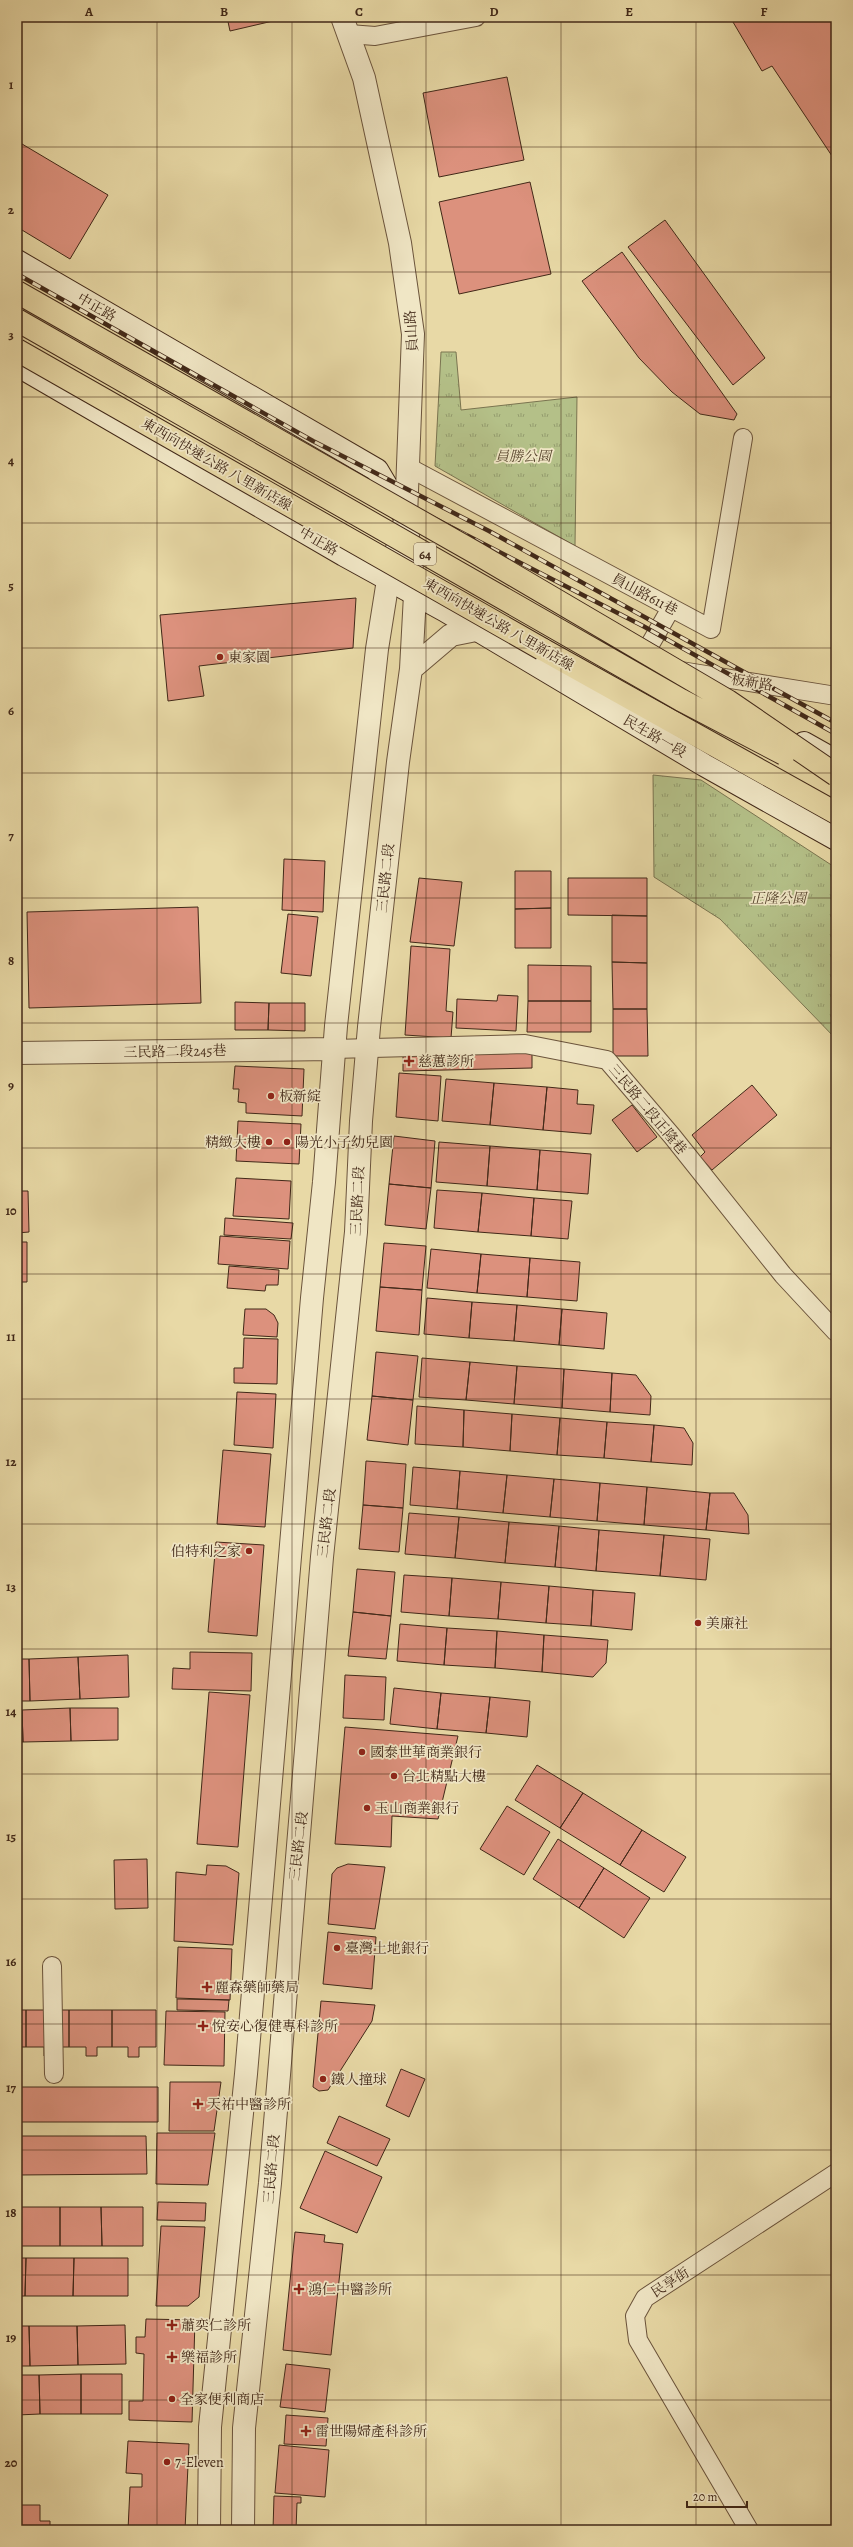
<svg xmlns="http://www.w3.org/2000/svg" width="853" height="2547" font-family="Alegreya,'Noto Serif TC',serif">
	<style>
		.grass { fill: url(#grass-tufts); stroke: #7a7450 }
		.building { fill: #dc917d; stroke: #412818 }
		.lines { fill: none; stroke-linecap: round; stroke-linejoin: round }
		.minor-casing { stroke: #6b543c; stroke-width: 20 }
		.tertiary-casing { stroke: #6b543c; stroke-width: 24 }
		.secondary-casing { stroke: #412818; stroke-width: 24 }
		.trunk-casing { stroke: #412818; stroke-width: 24 }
		.minor { stroke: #f0e6c5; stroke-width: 18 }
		.tertiary { stroke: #f0e6c5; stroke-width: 22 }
		.secondary { stroke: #f0e6c5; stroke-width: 22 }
		.trunk { stroke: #e8d9a6; stroke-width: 22 }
		.rail-casing { stroke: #412818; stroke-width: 4.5 }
		.rail { stroke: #f0e6c5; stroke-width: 3; stroke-dasharray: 9; stroke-linecap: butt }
		.trunk-bridge-casing { stroke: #412818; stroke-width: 24; stroke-linecap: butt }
		.trunk-bridge { stroke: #e8d9a6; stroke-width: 22 }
		.grid { fill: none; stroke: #412818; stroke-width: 1; stroke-opacity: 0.55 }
		.poi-dot { fill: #8f2418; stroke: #f0e6c5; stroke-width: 1.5 }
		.labels { text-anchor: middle; stroke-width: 3.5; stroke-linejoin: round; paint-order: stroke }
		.shield { fill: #f0e6c5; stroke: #76614c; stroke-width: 1 }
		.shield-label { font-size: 13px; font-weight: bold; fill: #412818 }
		.street-label { font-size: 14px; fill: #412818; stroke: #f0e6c5 }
		.park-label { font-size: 14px; font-style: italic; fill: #58462e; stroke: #f0e6c5 }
		.poi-label { font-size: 14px; fill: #412818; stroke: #f0e6c5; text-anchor: start }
		.neatline { fill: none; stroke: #412818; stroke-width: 1.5 }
		.grid-label { font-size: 13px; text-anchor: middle; font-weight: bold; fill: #412818 }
	</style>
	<defs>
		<pattern id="grass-tufts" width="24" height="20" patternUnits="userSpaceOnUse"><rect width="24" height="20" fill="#b4c088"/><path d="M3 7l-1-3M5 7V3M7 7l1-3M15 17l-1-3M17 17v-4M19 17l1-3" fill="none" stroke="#949c6e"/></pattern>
	</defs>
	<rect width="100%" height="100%" fill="#e8d9a6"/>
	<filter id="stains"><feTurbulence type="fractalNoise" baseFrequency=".005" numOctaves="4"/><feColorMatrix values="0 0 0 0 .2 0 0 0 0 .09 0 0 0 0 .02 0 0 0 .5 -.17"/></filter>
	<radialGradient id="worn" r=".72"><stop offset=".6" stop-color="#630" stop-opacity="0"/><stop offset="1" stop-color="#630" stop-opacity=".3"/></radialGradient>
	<path class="grass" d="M 441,352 L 456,352 L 461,410 L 577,397 L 575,546 L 435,466 Z
		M 653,775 L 701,780 L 836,868 L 836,1039 L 720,919 L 654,877 Z"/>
	<path class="building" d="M 227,17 L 290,17 L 230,31 Z
		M 730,17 L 836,17 L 836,162 L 772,66 L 762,71 Z
		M 507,77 L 524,160 L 439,177 L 423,93 Z
		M 17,141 L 108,195 L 70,259 L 17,227 Z
		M 530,182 L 551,274 L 459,294 L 439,202 Z
		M 665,220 L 765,358 L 733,385 L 628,247 Z
		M 622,252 L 737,414 L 734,420 L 700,414 L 672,392 L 639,358 L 582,281 Z
		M 356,598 L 353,648 L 199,666 L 204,696 L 168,701 L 160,615 Z
		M 284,859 L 325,861 L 323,912 L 282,910 Z
		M 515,871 L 551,871 L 551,908 L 515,909 Z
		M 419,878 L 462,882 L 454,946 L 410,942 Z
		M 568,878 L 647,878 L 647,916 L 568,915 Z
		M 198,907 L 201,1003 L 29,1008 L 27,912 Z
		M 551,908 L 551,948 L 515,948 L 515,909 Z
		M 288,914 L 318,917 L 311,976 L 281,973 Z
		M 612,915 L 647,916 L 647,963 L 612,962 Z
		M 411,946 L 450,949 L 446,1011 L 453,1012 L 451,1038 L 405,1035 Z
		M 612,962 L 647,963 L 647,1009 L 613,1009 Z
		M 528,965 L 591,966 L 591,1001 L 528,1001 Z
		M 498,995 L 518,996 L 516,1031 L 456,1028 L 457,999 L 497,1001 Z
		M 528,1001 L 591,1001 L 591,1032 L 527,1032 Z
		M 235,1002 L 269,1003 L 268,1030 L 235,1030 Z
		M 269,1003 L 305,1003 L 305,1031 L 268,1030 Z
		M 613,1009 L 647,1009 L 648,1056 L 613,1056 Z
		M 532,1053 L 532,1068 L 403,1071 L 403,1056 Z
		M 235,1066 L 304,1069 L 302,1116 L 246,1113 L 246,1103 L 238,1102 L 239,1089 L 233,1089 Z
		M 399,1073 L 441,1076 L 438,1121 L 396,1117 Z
		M 446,1079 L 494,1083 L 490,1125 L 442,1121 Z
		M 494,1083 L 547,1087 L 543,1130 L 490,1125 Z
		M 752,1085 L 777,1115 L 712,1170 L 700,1157 L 705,1152 L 692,1135 Z
		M 547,1087 L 578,1090 L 577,1104 L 594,1105 L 591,1134 L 543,1130 Z
		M 632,1105 L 657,1137 L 637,1152 L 612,1120 Z
		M 238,1121 L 301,1124 L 299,1164 L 236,1161 Z
		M 394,1136 L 435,1141 L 431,1188 L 389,1184 Z
		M 439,1142 L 490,1146 L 487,1186 L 436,1182 Z
		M 490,1146 L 540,1150 L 537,1190 L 487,1186 Z
		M 540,1150 L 591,1154 L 588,1194 L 537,1190 Z
		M 236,1178 L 291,1181 L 289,1219 L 233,1216 Z
		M 389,1184 L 431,1188 L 426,1229 L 385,1225 Z
		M 437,1190 L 482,1193 L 478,1232 L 434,1228 Z
		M 17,1191 L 28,1191 L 29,1232 L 17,1233 Z
		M 482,1193 L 534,1198 L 531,1236 L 478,1232 Z
		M 534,1198 L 572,1201 L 568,1239 L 531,1236 Z
		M 225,1218 L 293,1223 L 291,1239 L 224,1235 Z
		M 220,1236 L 290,1241 L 288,1269 L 218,1264 Z
		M 17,1242 L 27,1242 L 27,1282 L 17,1282 Z
		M 384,1243 L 426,1246 L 422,1290 L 380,1287 Z
		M 431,1249 L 481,1254 L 477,1293 L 427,1288 Z
		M 481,1254 L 530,1258 L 527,1297 L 477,1293 Z
		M 530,1258 L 580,1262 L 577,1301 L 527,1297 Z
		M 229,1266 L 279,1270 L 278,1285 L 266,1285 L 265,1291 L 227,1288 Z
		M 380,1287 L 422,1290 L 419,1335 L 376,1331 Z
		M 427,1298 L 472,1302 L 469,1338 L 424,1334 Z
		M 472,1302 L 517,1305 L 514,1341 L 469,1338 Z
		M 517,1305 L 562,1309 L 559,1345 L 514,1341 Z
		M 245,1309 L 266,1309 L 274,1315 L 278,1323 L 277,1337 L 243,1335 Z
		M 562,1309 L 607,1313 L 604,1349 L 559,1345 Z
		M 244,1338 L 278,1339 L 277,1384 L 234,1383 L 234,1368 L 243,1368 Z
		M 376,1352 L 418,1356 L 413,1400 L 372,1396 Z
		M 422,1358 L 470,1362 L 466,1400 L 419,1397 Z
		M 470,1362 L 517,1366 L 514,1404 L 466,1400 Z
		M 517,1366 L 564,1369 L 562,1408 L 514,1404 Z
		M 564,1369 L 612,1373 L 610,1412 L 562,1408 Z
		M 612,1373 L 636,1375 L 651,1396 L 650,1415 L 610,1412 Z
		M 237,1392 L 276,1394 L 273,1448 L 234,1445 Z
		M 372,1396 L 413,1400 L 408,1445 L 367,1440 Z
		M 417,1406 L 464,1410 L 463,1447 L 415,1444 Z
		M 464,1410 L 512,1414 L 510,1451 L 463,1447 Z
		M 512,1414 L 560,1418 L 557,1455 L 510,1451 Z
		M 560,1418 L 607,1422 L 604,1458 L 557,1455 Z
		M 607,1422 L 654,1425 L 651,1462 L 604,1458 Z
		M 654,1425 L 684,1428 L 693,1443 L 692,1465 L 651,1462 Z
		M 223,1450 L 271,1454 L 265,1527 L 217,1524 Z
		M 366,1461 L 406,1464 L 403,1508 L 363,1505 Z
		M 413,1467 L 460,1471 L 457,1509 L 410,1505 Z
		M 460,1471 L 507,1475 L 503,1513 L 457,1509 Z
		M 507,1475 L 554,1479 L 550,1517 L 503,1513 Z
		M 554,1479 L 600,1483 L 597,1521 L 550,1517 Z
		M 600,1483 L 647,1487 L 644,1525 L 597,1521 Z
		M 647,1487 L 710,1493 L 706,1530 L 644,1525 Z
		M 710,1493 L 734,1493 L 748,1515 L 749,1534 L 706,1530 Z
		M 363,1505 L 403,1508 L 399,1552 L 359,1549 Z
		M 409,1513 L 459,1517 L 455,1558 L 405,1554 Z
		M 459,1517 L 509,1522 L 505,1563 L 455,1558 Z
		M 509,1522 L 559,1526 L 555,1567 L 505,1563 Z
		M 559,1526 L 599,1530 L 596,1571 L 555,1567 Z
		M 599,1530 L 664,1535 L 660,1576 L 596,1571 Z
		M 664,1535 L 710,1539 L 706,1580 L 660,1576 Z
		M 216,1542 L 264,1545 L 257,1636 L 208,1632 Z
		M 357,1569 L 395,1572 L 391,1616 L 353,1612 Z
		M 404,1575 L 452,1578 L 449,1616 L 401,1612 Z
		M 452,1578 L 501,1582 L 498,1619 L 449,1616 Z
		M 501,1582 L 549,1586 L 546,1623 L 498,1619 Z
		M 549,1586 L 593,1590 L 591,1626 L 546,1623 Z
		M 593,1590 L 635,1593 L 632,1630 L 591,1626 Z
		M 353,1612 L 391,1616 L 386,1659 L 348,1656 Z
		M 400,1624 L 447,1628 L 444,1665 L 397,1661 Z
		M 447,1628 L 497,1631 L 495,1668 L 444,1665 Z
		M 497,1631 L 544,1635 L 542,1672 L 495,1668 Z
		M 544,1635 L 608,1640 L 606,1663 L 593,1677 L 542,1672 Z
		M 190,1652 L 252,1653 L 251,1691 L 172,1689 L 173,1668 L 190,1669 Z
		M 128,1655 L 129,1697 L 80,1699 L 78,1657 Z
		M 78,1657 L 80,1699 L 30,1701 L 29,1659 Z
		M 17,1659 L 29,1659 L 30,1701 L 17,1701 Z
		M 345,1675 L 386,1677 L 384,1720 L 343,1718 Z
		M 394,1688 L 441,1693 L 437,1729 L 390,1724 Z
		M 209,1692 L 250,1695 L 238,1847 L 197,1844 Z
		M 441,1693 L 490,1697 L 486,1733 L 437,1729 Z
		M 490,1697 L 530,1701 L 527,1737 L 486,1733 Z
		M 70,1708 L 118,1708 L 118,1740 L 71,1741 Z
		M 70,1708 L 71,1741 L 23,1742 L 22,1710 Z
		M 17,1710 L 22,1710 L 23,1742 L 17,1742 Z
		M 345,1727 L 458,1736 L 438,1819 L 392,1816 L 391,1847 L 335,1844 Z
		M 537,1765 L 583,1793 L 560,1828 L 515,1800 Z
		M 583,1793 L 642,1830 L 620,1865 L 560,1828 Z
		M 507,1806 L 550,1832 L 524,1875 L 480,1849 Z
		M 642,1830 L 686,1857 L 664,1892 L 620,1865 Z
		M 558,1839 L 604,1868 L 579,1908 L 533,1879 Z
		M 147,1859 L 148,1908 L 115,1909 L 114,1860 Z
		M 348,1864 L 385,1867 L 375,1929 L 328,1924 L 332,1874 L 337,1868 Z
		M 207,1865 L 226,1866 L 239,1873 L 233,1945 L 174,1941 L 176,1872 L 206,1875 Z
		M 604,1868 L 650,1898 L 624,1938 L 579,1908 Z
		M 328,1932 L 376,1937 L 372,1989 L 323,1984 Z
		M 178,1947 L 232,1949 L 230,2000 L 176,1998 Z
		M 177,1999 L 229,2000 L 228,2011 L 177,2010 Z
		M 321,2001 L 375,2005 L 372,2021 L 328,2090 L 319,2091 L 313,2087 Z
		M 17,2010 L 26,2010 L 26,2047 L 17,2047 Z
		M 26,2010 L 69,2010 L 69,2047 L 53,2047 L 53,2056 L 44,2056 L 44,2047 L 26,2047 Z
		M 69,2010 L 112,2010 L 112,2047 L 97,2047 L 97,2056 L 86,2056 L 86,2047 L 69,2047 Z
		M 112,2010 L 156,2010 L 156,2047 L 139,2047 L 139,2057 L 128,2057 L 128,2047 L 112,2047 Z
		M 166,2011 L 225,2012 L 224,2066 L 164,2065 Z
		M 401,2069 L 425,2079 L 409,2117 L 386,2106 Z
		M 170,2082 L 221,2082 L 214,2131 L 169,2131 Z
		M 17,2087 L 158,2087 L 158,2122 L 17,2122 Z
		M 339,2116 L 390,2139 L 377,2166 L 327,2143 Z
		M 157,2133 L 215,2133 L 208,2185 L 156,2184 Z
		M 17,2136 L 146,2136 L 147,2174 L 17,2175 Z
		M 325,2151 L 382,2177 L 357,2233 L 300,2208 Z
		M 158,2202 L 206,2203 L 205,2221 L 157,2220 Z
		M 17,2207 L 18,2207 L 18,2246 L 17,2246 Z
		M 18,2207 L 60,2207 L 60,2246 L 18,2246 Z
		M 60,2207 L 101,2207 L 102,2246 L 60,2246 Z
		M 101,2207 L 143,2207 L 143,2246 L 102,2246 Z
		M 161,2226 L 205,2227 L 199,2297 L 188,2306 L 156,2306 Z
		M 295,2232 L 325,2235 L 324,2242 L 343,2244 L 331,2355 L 283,2350 Z
		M 17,2258 L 26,2258 L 25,2296 L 17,2296 Z
		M 26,2258 L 74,2258 L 73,2296 L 25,2296 Z
		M 74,2258 L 128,2258 L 128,2296 L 73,2296 Z
		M 146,2319 L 195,2320 L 192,2422 L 129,2420 L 129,2401 L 143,2401 L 144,2354 L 136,2353 L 136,2337 L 145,2337 Z
		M 125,2325 L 126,2364 L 78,2365 L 77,2326 Z
		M 17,2326 L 29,2326 L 30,2366 L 17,2366 Z
		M 29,2326 L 77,2326 L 78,2365 L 30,2366 Z
		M 286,2364 L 330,2369 L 325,2412 L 280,2407 Z
		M 81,2374 L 122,2374 L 122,2414 L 81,2414 Z
		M 81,2374 L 81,2414 L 40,2414 L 39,2375 Z
		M 17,2375 L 39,2375 L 40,2414 L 17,2415 Z
		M 286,2415 L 328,2418 L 326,2446 L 284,2444 Z
		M 128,2441 L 189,2444 L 185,2530 L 128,2530 L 130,2487 L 142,2487 L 142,2474 L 126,2473 Z
		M 279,2445 L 329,2450 L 325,2497 L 275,2493 Z
		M 274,2496 L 301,2497 L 301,2503 L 297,2503 L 296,2530 L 273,2530 Z
		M 17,2505 L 40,2505 L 40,2521 L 50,2521 L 50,2530 L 17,2530 Z"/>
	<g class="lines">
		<g class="minor-casing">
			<path id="minor" d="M 349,34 L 375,36 L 476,17
				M 408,467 L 711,629 L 743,438
				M 644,655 L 671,608
				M 681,671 L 836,696
				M 333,1049 L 525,1044 L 607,1060 L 672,1136 L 783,1275 L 836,1332
				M 52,1966 L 54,2074
				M 749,2530 L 638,2340 L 635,2316 L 645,2298 L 836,2173"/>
		</g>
		<g class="tertiary-casing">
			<path id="tertiary" d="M 411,669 L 451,635 L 476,630
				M 17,1053 L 333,1049
				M 209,2530 L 210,2427 L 246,2074 L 312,1298 L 324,1182 L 336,1026 L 377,649 L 388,580 L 406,517 L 413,334 L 400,243 L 364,78 L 342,17
				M 243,2530 L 244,2428 L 270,2183 L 322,1557 L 356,1232 L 361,1121 L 369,1027 L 398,762 L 411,669 L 415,595 L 407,528"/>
		</g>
		<g class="secondary-casing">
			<path id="secondary" d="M 17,261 L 377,470 L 405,517
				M 17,365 L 344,555 L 444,610 L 704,765 L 836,839
				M 804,743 L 836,761"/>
		</g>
		<g class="trunk-casing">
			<path id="trunk" d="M 542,649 L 836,813"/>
		</g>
		<use href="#minor" class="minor"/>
		<use href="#tertiary" class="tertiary"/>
		<use href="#secondary" class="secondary"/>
		<use href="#trunk" class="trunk"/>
		<g class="rail-casing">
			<path id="rail" d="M 17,274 L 313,441 L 489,531 L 836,723
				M 17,289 L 307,453 L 643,626 L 836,734"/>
		</g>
		<use href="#rail" class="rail"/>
		<g class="trunk-bridge-casing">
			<path id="trunk-bridge" d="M 17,292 L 476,553 L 728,701 L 836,775
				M 17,320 L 681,700 L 784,754
				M 17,350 L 542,649"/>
		</g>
		<use href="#trunk-bridge" class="trunk-bridge"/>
	</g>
	<path class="grid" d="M 157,17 L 157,2530M 292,17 L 292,2530M 426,17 L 426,2530M 561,17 L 561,2530M 696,17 L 696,2530M 17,147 L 836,147M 17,272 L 836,272M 17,397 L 836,397M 17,523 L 836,523M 17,648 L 836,648M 17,773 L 836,773M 17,898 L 836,898M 17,1023 L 836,1023M 17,1148 L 836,1148M 17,1274 L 836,1274M 17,1399 L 836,1399M 17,1524 L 836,1524M 17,1649 L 836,1649M 17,1774 L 836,1774M 17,1899 L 836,1899M 17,2024 L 836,2024M 17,2150 L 836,2150M 17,2275 L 836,2275M 17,2400 L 836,2400"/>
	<g class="poi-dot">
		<circle cx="220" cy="657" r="4"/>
		<path d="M407 1055h4v4h4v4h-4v4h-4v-4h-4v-4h4z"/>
		<circle cx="271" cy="1096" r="4"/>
		<circle cx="269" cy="1142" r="4"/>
		<circle cx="287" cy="1142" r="4"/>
		<circle cx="249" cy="1551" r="4"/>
		<circle cx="698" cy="1623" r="4"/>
		<circle cx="362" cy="1752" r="4"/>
		<circle cx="394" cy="1776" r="4"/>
		<circle cx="367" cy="1808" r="4"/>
		<circle cx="337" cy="1948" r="4"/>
		<path d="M205 1981h4v4h4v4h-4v4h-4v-4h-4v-4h4z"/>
		<path d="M201 2020h4v4h4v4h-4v4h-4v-4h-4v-4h4z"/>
		<circle cx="323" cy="2079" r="4"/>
		<path d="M196 2098h4v4h4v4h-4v4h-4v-4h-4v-4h4z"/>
		<path d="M297 2283h4v4h4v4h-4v4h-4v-4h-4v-4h4z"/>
		<path d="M170 2319h4v4h4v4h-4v4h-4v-4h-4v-4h4z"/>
		<path d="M170 2351h4v4h4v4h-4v4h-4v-4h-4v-4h4z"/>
		<circle cx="172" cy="2399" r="4"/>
		<path d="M304 2425h4v4h4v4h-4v4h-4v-4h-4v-4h4z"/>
		<circle cx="167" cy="2462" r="4"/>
	</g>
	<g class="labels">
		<rect class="shield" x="414" y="543" width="22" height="22" rx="3"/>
		<g class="shield-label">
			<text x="425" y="559">64</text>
		</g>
		<g class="street-label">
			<text transform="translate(97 307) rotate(30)" y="5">中正路</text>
			<text transform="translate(411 331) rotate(-94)" y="5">員山路</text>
			<text transform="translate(217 464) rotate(30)" y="5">東西向快速公路 八里新店線</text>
			<text transform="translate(319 541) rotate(30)" y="5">中正路</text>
			<text transform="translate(645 594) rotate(28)" y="5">員山路611巷</text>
			<text transform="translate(499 624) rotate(30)" y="5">東西向快速公路 八里新店線</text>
			<text transform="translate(752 682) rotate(9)" y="5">板新路</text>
			<text transform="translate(655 736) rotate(30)" y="5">民生路一段</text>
			<text transform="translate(385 878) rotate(-84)" y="5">三民路二段</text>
			<text transform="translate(175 1051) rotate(-1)" y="5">三民路二段245巷</text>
			<text transform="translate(648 1109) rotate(50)" y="5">三民路二段正隆巷</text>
			<text transform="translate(357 1201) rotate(-87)" y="5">三民路二段</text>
			<text transform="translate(326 1523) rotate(-83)" y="5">三民路二段</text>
			<text transform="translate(298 1846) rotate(-83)" y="5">三民路二段</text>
			<text transform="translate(271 2169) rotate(-85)" y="5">三民路二段</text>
			<text transform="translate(670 2282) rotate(-33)" y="5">民享街</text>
		</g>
		<g class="park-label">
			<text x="523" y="461">員勝公園</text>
			<text x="778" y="903">正隆公園</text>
		</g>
		<g class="poi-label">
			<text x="228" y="662">東家園</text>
			<text x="418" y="1066">慈蕙診所</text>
			<text x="279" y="1101">板新綻</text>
			<text x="261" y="1147" text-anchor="end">精緻大樓</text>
			<text x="295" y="1147">陽光小子幼兒園</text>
			<text x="241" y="1556" text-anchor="end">伯特利之家</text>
			<text x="706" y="1628">美廉社</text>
			<text x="370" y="1757">國泰世華商業銀行</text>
			<text x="402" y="1781">台北精點大樓</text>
			<text x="375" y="1813">玉山商業銀行</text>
			<text x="345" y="1953">臺灣土地銀行</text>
			<text x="215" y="1992">麗森藥師藥局</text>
			<text x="212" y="2031">悅安心復健專科診所</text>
			<text x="331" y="2084">鐵人撞球</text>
			<text x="207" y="2109">天祐中醫診所</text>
			<text x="308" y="2294">鴻仁中醫診所</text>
			<text x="181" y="2330">蕭奕仁診所</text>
			<text x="181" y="2362">樂福診所</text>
			<text x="180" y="2404">全家便利商店</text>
			<text x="315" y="2436">雷世陽婦產科診所</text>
			<text x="175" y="2467">7-Eleven</text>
		</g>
	</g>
	<rect width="853" height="2547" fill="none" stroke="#e8d9a6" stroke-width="44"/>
	<path d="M687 2501v6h60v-6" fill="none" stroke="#412818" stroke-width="2"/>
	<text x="693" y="2501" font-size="12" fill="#412818" stroke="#f0e6c5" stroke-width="3" paint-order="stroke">20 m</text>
	<rect x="22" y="22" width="809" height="2503" class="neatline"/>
	<g class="grid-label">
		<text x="89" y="16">A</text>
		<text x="224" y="16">B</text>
		<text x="359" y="16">C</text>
		<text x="494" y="16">D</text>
		<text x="629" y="16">E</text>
		<text x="764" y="16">F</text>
		<text x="11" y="89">1</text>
		<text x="11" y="214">2</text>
		<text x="11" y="339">3</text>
		<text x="11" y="465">4</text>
		<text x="11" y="590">5</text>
		<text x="11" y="715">6</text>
		<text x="11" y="840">7</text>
		<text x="11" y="965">8</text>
		<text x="11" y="1090">9</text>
		<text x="11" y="1215">10</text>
		<text x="11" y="1341">11</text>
		<text x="11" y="1466">12</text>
		<text x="11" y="1591">13</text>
		<text x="11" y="1716">14</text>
		<text x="11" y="1841">15</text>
		<text x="11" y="1966">16</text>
		<text x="11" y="2092">17</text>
		<text x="11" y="2217">18</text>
		<text x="11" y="2342">19</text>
		<text x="11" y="2467">20</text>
	</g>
	<rect width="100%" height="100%" filter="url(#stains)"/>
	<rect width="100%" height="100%" fill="url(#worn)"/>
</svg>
